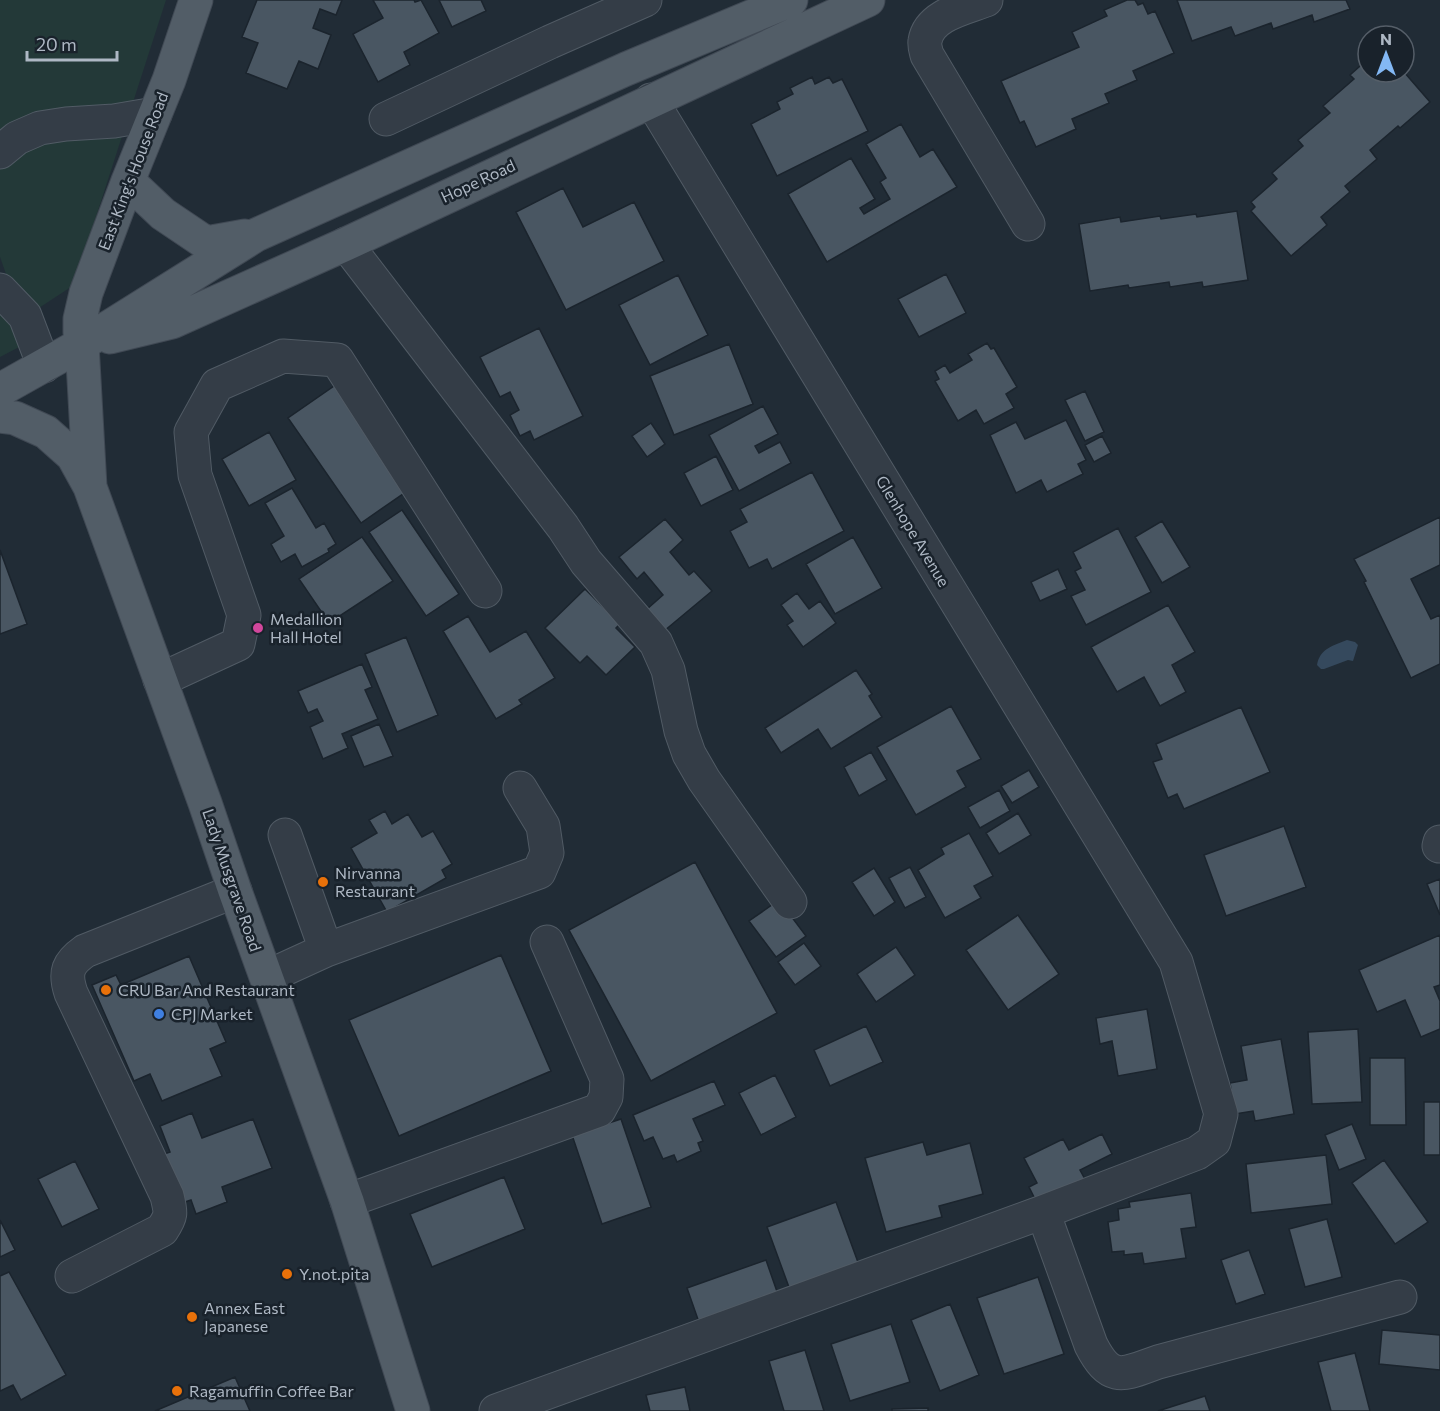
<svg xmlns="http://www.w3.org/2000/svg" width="1440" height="1411" font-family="Commissioner,sans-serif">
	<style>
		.green { fill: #233938 }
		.water { fill: #35495d }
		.building { fill: #495662; stroke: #1b242d; stroke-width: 1.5 }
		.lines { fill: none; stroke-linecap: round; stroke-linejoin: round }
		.minor-casing { stroke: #515b65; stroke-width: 35 }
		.major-casing { stroke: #404954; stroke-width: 35 }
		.minor { stroke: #343d47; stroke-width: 33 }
		.major { stroke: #525d67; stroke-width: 33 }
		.hotel-dot { fill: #d1479c; stroke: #19222b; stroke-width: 2 }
		.food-dot { fill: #e8710a; stroke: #19222b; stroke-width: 2 }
		.shop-dot { fill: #3f7fe0; stroke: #19222b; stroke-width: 2 }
		.labels { text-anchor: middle; stroke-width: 5; stroke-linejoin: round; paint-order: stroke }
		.street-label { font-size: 16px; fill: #aeb8c4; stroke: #19222b }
		.poi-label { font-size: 16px; fill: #aeb8c4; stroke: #19222b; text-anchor: start }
	</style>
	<rect width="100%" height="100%" fill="#212c36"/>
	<path class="green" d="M 0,0 L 166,0 L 74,285 L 22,319 L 0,257 Z
		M 0,287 L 27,343 L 0,357 Z"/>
	<path class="water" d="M 1347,640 L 1355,642 L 1358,645 L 1353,661 L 1348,660 L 1324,669 L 1321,669 L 1317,665 C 1320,648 1333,646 1347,640 Z"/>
	<path class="building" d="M 257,0 L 342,0 L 336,15 L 320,9 L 313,28 L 331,35 L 318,69 L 299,61 L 287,89 L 246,73 L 258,43 L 242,37 Z
		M 373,0 L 414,0 L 415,2 L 421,0 L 439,33 L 404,52 L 410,65 L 378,82 L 353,34 L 383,18 Z
		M 439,0 L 481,0 L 486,11 L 452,27 Z
		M 1127,0 L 1135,0 L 1138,5 L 1143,3 L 1148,14 L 1155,11 L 1174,53 L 1133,71 L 1137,80 L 1105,94 L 1109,103 L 1072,119 L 1076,129 L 1036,147 L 1024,121 L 1020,123 L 1001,81 L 1079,47 L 1072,32 L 1107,16 L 1104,10 Z
		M 1177,0 L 1346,0 L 1350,9 L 1314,22 L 1312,15 L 1273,29 L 1271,23 L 1235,36 L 1231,27 L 1192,41 Z
		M 1368,59 L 1368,72 L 1404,72 L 1430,102 L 1400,128 L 1398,126 L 1370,150 L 1377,159 L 1345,186 L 1350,192 L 1321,217 L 1327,225 L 1291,256 L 1251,211 L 1255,207 L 1251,202 L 1277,179 L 1272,173 L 1303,146 L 1298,140 L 1330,113 L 1323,106 L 1354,79 L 1350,75 Z
		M 812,77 L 815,84 L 829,77 L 833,83 L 842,79 L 868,131 L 777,176 L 751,124 L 780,109 L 777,102 L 793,94 L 790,88 Z
		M 901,124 L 920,157 L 933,149 L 957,187 L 827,262 L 788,194 L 851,158 L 875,199 L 860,208 L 864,214 L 890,199 L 880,182 L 886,178 L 866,144 Z
		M 563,188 L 583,227 L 634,202 L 664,261 L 566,310 L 516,212 Z
		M 1237,211 L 1248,280 L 1203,287 L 1202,282 L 1170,287 L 1169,282 L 1129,288 L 1128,285 L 1090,291 L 1079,224 L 1120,217 L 1121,222 L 1160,216 L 1161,219 L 1196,214 L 1197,217 Z
		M 946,274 L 966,313 L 919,337 L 898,299 Z
		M 678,275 L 708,335 L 650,365 L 619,305 Z
		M 539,328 L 583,416 L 534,440 L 530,431 L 520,436 L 510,415 L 519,410 L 510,392 L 500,397 L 480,357 Z
		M 987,343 L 991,349 L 994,348 L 1017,387 L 1006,394 L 1014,408 L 984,424 L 976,410 L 958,421 L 935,381 L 939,379 L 935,371 L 945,365 L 950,373 L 972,360 L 968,354 Z
		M 729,344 L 753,404 L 674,435 L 650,376 Z
		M 337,384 L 410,489 L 361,523 L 288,418 Z
		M 1085,391 L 1104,432 L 1085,441 L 1065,400 Z
		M 763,406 L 778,434 L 755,446 L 759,453 L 780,442 L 791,463 L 739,491 L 709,435 Z
		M 1066,420 L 1086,460 L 1078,464 L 1083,474 L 1047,492 L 1041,480 L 1016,493 L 990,435 L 1016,422 L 1025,439 Z
		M 651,423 L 665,444 L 647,457 L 632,436 Z
		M 269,432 L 296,480 L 249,506 L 222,459 Z
		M 1102,436 L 1111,453 L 1094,462 L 1085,445 Z
		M 716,456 L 733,490 L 701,506 L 684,473 Z
		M 812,472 L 844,531 L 772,569 L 767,559 L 749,568 L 730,531 L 747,522 L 740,509 Z
		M 292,488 L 316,528 L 324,523 L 336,544 L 328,549 L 329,552 L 302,567 L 295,554 L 281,562 L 271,544 L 284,536 L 265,503 Z
		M 402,510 L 459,594 L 426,616 L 369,532 Z
		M 1440,517 L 1440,565 L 1411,579 L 1431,619 L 1440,615 L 1440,664 L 1411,678 L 1364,582 L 1366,581 L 1354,559 Z
		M 665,519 L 683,540 L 670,552 L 689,575 L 694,571 L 712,591 L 664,631 L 646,610 L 663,595 L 644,572 L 637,579 L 619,557 Z
		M 1162,521 L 1190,567 L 1162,583 L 1135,537 Z
		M 1118,528 L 1151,592 L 1086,625 L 1071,596 L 1085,590 L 1075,571 L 1081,568 L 1073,552 Z
		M 362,537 L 393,581 L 329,623 L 299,579 Z
		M 853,537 L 882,588 L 835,614 L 806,564 Z
		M 0,550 L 27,624 L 0,634 Z
		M 1058,569 L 1067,589 L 1040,601 L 1031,582 Z
		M 585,589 L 620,624 L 616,628 L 635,647 L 606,675 L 587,656 L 580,663 L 545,628 Z
		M 797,593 L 809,609 L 820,601 L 836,623 L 803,647 L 787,625 L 793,621 L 781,605 Z
		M 1168,605 L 1195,652 L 1172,665 L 1186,692 L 1160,706 L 1144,677 L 1117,692 L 1091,647 Z
		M 468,616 L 490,652 L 526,631 L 555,678 L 519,700 L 522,704 L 496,719 L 443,631 Z
		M 406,637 L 438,715 L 397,732 L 365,654 Z
		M 362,664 L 372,687 L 365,690 L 378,719 L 342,734 L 348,748 L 323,759 L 310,727 L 323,721 L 317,709 L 308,713 L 298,691 Z
		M 856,670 L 872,694 L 869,696 L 882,717 L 831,749 L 818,729 L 781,753 L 765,728 Z
		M 951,706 L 981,759 L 957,771 L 966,787 L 916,815 L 877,747 Z
		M 1241,707 L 1270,772 L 1184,809 L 1177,794 L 1168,798 L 1153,762 L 1162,759 L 1156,744 Z
		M 379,724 L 393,756 L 364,767 L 351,736 Z
		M 871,752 L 887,780 L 859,796 L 844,767 Z
		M 1029,770 L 1039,787 L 1012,803 L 1001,786 Z
		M 999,790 L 1010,811 L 980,828 L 968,807 Z
		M 385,811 L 392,824 L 408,814 L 422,837 L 433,831 L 452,864 L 442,870 L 446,878 L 387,912 L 351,848 L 377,833 L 369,820 Z
		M 1018,813 L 1031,835 L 999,854 L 986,833 Z
		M 1284,826 L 1306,887 L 1226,916 L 1204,855 Z
		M 969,833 L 993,876 L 974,886 L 981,898 L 945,918 L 918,870 L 944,854 L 941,848 Z
		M 695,862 L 777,1013 L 651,1081 L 569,930 Z
		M 910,867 L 926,897 L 905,908 L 889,878 Z
		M 874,868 L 895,902 L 874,916 L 852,882 Z
		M 1440,879 L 1440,915 L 1427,884 Z
		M 779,900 L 806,936 L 776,957 L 749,921 Z
		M 1018,915 L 1059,974 L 1008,1010 L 966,950 Z
		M 1440,935 L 1440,985 L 1434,987 L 1440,1001 L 1440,1029 L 1421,1037 L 1405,1000 L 1377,1012 L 1359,970 Z
		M 804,943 L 821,966 L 795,985 L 778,962 Z
		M 896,947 L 915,975 L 876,1002 L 857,974 Z
		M 501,955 L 551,1071 L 399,1136 L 349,1020 Z
		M 189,956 L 226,1042 L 210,1049 L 222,1076 L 162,1101 L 150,1074 L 134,1081 L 92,985 L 116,975 L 121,985 Z
		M 1147,1009 L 1157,1069 L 1118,1076 L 1112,1041 L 1100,1044 L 1096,1018 Z
		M 866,1026 L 883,1062 L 830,1086 L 814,1050 Z
		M 1358,1029 L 1362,1102 L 1312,1104 L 1308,1032 Z
		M 1281,1039 L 1294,1114 L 1255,1121 L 1253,1111 L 1235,1114 L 1230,1083 L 1247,1080 L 1241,1046 Z
		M 1370,1058 L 1405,1058 L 1406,1125 L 1370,1125 Z
		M 775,1075 L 796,1117 L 761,1135 L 739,1093 Z
		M 714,1081 L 725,1105 L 693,1119 L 703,1141 L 698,1143 L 701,1151 L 677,1162 L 674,1155 L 663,1159 L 653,1137 L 644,1141 L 633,1115 Z
		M 1424,1102 L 1440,1102 L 1440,1155 L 1424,1155 Z
		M 192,1113 L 202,1138 L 253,1119 L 272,1168 L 222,1187 L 227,1202 L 196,1214 L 191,1200 L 179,1204 L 161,1155 L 170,1152 L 160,1126 Z
		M 621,1119 L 651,1207 L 602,1224 L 572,1135 Z
		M 1352,1124 L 1366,1159 L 1339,1170 L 1325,1135 Z
		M 1102,1134 L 1112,1154 L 1080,1170 L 1086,1181 L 1035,1199 L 1029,1187 L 1037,1183 L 1024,1158 L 1063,1139 L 1069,1150 Z
		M 923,1142 L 927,1155 L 970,1143 L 983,1194 L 939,1206 L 942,1217 L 886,1232 L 865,1158 Z
		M 1326,1155 L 1332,1204 L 1251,1213 L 1246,1164 Z
		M 1384,1160 L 1428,1222 L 1395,1244 L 1352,1183 Z
		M 75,1161 L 99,1209 L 62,1227 L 38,1179 Z
		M 504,1177 L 525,1229 L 432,1267 L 410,1214 Z
		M 1191,1193 L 1196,1227 L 1181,1229 L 1186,1258 L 1144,1264 L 1142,1253 L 1124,1255 L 1124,1251 L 1112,1252 L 1108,1222 L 1119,1220 L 1118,1209 L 1130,1207 L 1129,1202 Z
		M 836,1202 L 859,1265 L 790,1290 L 767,1227 Z
		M 1327,1219 L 1342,1277 L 1305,1287 L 1289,1229 Z
		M 0,1220 L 15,1250 L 0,1257 Z
		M 1249,1250 L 1265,1294 L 1236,1304 L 1221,1260 Z
		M 766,1260 L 781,1303 L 702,1331 L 687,1288 Z
		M 9,1272 L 66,1375 L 21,1400 L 13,1385 L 0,1391 L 0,1276 Z
		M 1038,1277 L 1064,1354 L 1004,1374 L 977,1298 Z
		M 950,1304 L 979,1375 L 940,1391 L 911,1320 Z
		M 891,1324 L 910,1382 L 850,1401 L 831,1344 Z
		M 1382,1330 L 1440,1335 L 1440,1370 L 1379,1364 Z
		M 805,1350 L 824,1411 L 784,1411 L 769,1361 Z
		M 1355,1353 L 1370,1411 L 1331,1411 L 1318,1362 Z
		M 235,1377 L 250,1411 L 155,1411 Z
		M 685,1387 L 690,1411 L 650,1411 L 646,1395 Z
		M 1205,1396 L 1210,1411 L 1158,1411 Z
		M 928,1408 L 928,1411 L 892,1411 L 892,1409 Z"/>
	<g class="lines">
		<g class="minor-casing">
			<path id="minor" d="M 986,0 C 965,8 929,15 925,41 C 924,45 926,51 927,55 L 1028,224
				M 386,119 L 550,42 L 645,0
				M 0,152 L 17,138 L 40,128 L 66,124 L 114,121 L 155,114
				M 346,244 L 563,527 L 586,562 L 656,643 L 668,670 L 681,731 L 689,754 L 704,780 L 790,902
				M 0,290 L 25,316 L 44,366
				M 160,680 L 238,644 L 244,615 L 195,475 L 191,432 L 217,385 L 283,356 L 337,360 L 485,591
				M 285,835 L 326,950
				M 1439,846 L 1440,842
				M 267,977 L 326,950 L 539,872 L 547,853 L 543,826 L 520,788
				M 347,1201 L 599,1110 L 606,1097 L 607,1079 L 547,942
				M 1043,1212 L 1091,1345 C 1111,1384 1124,1374 1158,1362 L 1400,1297
				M 72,1276 L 162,1230 C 172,1215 171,1213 167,1196 L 71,993 C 64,972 68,963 85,951 L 235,891
				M 496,1411 L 1043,1212 L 1197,1153 L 1214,1141 L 1221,1114 L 1176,962 L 651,100"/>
		</g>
		<g class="major-casing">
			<path id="major" d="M 196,0 L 169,80 L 128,181 L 86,293 L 80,319 L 80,332 L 82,344 L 90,487 L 205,803 L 235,891 L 347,1201 L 413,1411
				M 128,181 L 163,214 L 206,243 L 245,236
				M 110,337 L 172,322 L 346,244 L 868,0
				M 0,390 L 82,344 L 256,235 L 626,69 L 791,0
				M 0,416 L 15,418 L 46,432 L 73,456 L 89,485"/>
		</g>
		<use href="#minor" class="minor"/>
		<use href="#major" class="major"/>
	</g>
	<circle class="hotel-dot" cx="258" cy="628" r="6"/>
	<g class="food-dot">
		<circle cx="323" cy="882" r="6"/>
		<circle cx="106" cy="990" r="6"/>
		<circle cx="287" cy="1274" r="6"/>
		<circle cx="192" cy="1317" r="6"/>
		<circle cx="177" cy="1391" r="6"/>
	</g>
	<circle class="shop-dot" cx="159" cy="1014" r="6"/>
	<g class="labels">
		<g class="street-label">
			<text transform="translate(133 171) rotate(-69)" y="6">East King's House Road</text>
			<text transform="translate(478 181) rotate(-25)" y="6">Hope Road</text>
			<text transform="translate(913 531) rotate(59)" y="6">Glenhope Avenue</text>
			<text transform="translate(232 880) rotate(71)" y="6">Lady Musgrave Road</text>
		</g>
		<g class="poi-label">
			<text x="270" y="625">Medallion<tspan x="270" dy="18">Hall Hotel</tspan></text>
			<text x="335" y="879">Nirvanna<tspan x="335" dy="18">Restaurant</tspan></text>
			<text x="118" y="996">CRU Bar And Restaurant</text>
			<text x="171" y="1020">CPJ Market</text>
			<text x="299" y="1280">Y.not.pita</text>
			<text x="204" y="1314">Annex East<tspan x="204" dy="18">Japanese</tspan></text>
			<text x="189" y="1397">Ragamuffin Coffee Bar</text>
		</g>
	</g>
	<g transform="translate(1386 54)"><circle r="28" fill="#19222b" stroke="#555e68" stroke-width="1.5"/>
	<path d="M0-4.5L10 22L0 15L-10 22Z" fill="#83b8f4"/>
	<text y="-9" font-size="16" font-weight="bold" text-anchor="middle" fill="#aeb8c4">N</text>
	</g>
	<path d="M27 51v9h90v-9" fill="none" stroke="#aeb8c4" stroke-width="3"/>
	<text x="36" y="51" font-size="18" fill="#aeb8c4" stroke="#19222b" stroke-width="4.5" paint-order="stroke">20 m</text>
</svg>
